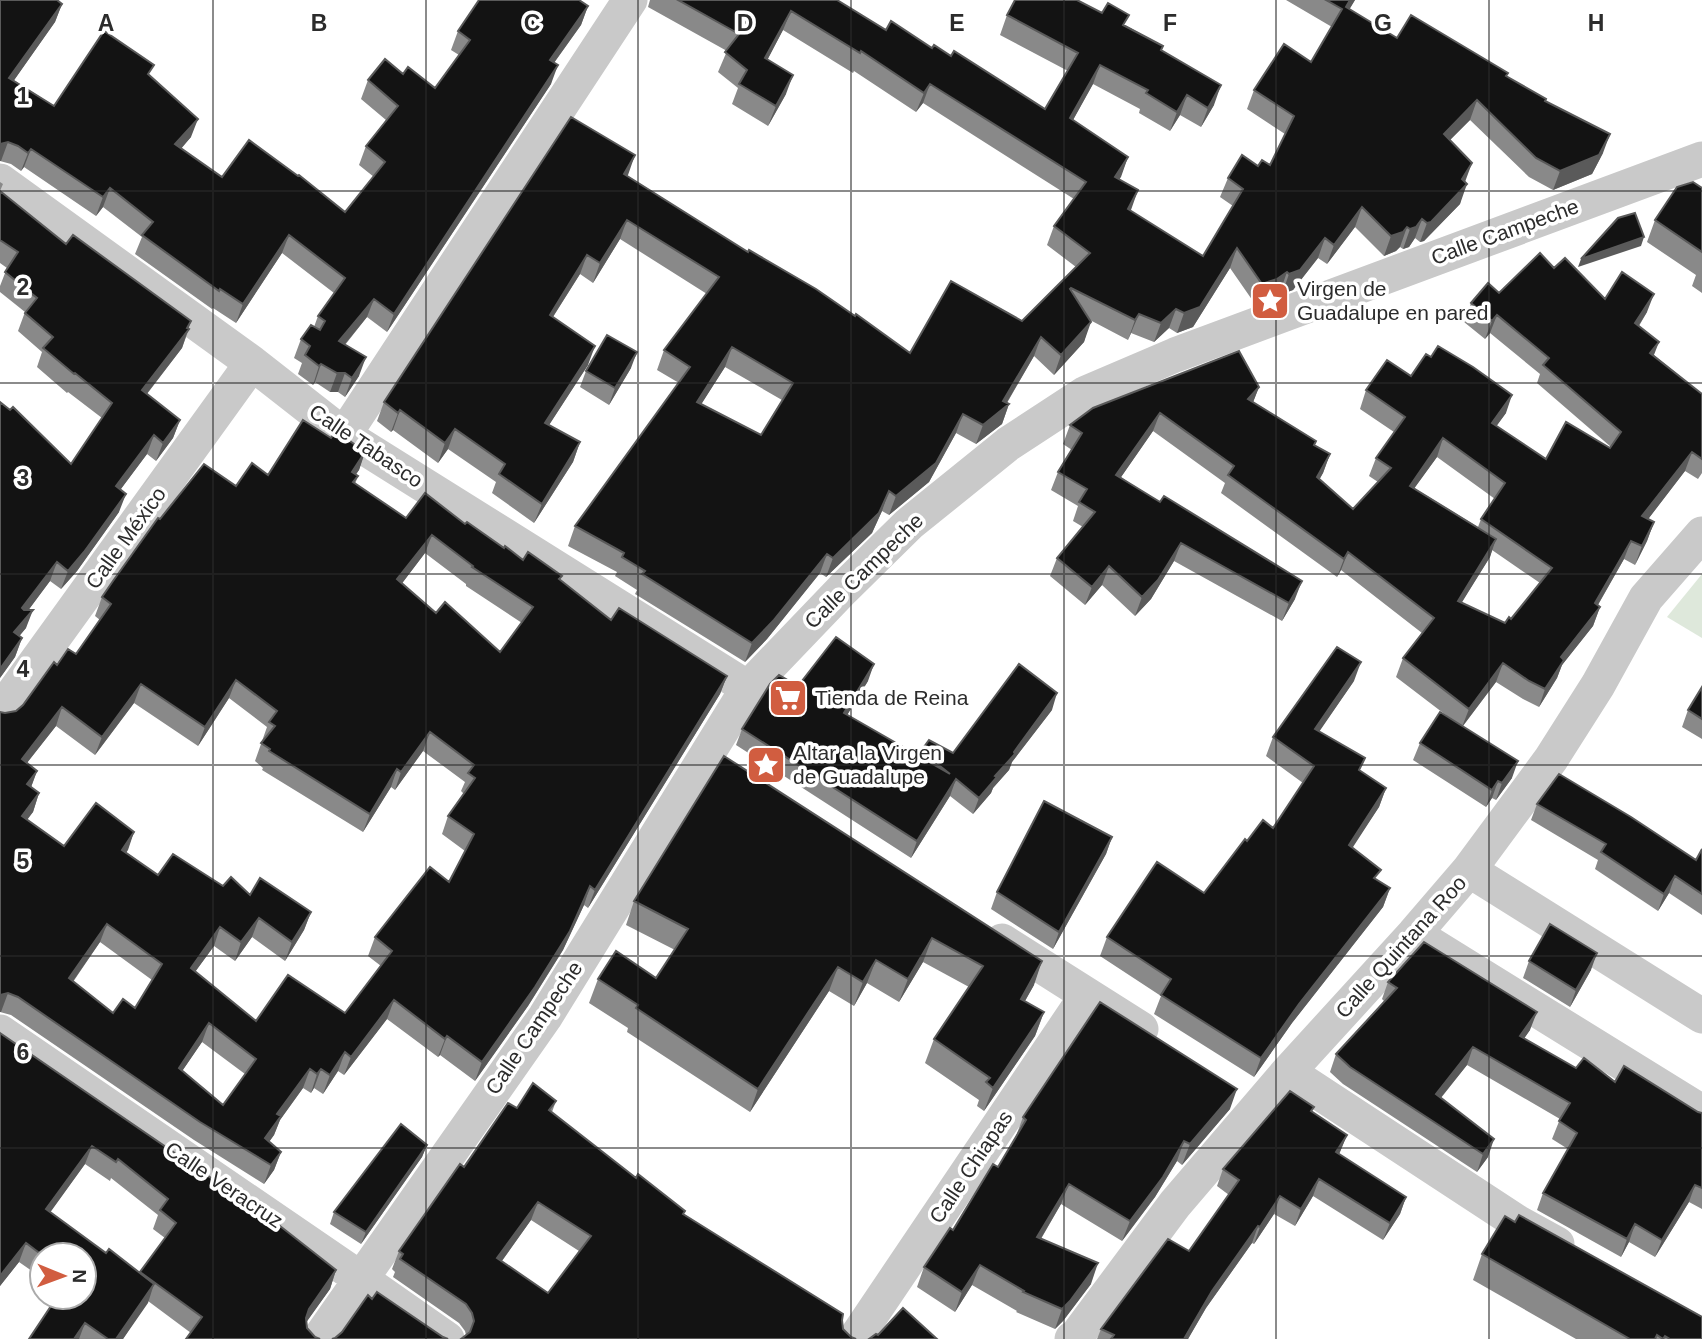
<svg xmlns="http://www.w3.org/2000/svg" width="1702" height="1339" font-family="Helvetica,sans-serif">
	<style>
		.green { fill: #dee8db }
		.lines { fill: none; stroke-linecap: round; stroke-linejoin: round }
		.minor { stroke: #c9c9c9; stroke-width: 35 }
		.wall { fill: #898989; fill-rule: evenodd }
		.shaded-wall { fill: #5a5a5a }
		.building { fill: #131313; stroke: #5a5a5a; stroke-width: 2; fill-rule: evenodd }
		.grid { fill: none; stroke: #2c2c2c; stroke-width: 2; stroke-opacity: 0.55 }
		.labels { text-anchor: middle; stroke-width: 7; stroke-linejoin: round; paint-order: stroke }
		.street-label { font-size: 21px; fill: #2c2c2c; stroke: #fff }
		.poi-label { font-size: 21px; fill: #2c2c2c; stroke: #fff; text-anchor: start }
		.grid-label { font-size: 23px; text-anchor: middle; font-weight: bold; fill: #2c2c2c; stroke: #fff; stroke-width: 7; stroke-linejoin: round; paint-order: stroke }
	</style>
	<rect width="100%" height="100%" fill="#fff"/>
	<path class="green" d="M 1702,574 L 1702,638 L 1667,617 Z"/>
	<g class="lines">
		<path class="minor" d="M 0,181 L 252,363 L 344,435 L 748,688
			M 344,435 L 630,0
			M 0,712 L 252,363
			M 1469,870 L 1702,1016
			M 1414,934 L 1702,1112
			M 1002,941 L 1141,1029
			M 0,1032 L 361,1279 L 447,1339
			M 1288,1072 L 1517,1222 L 1557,1244
			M 319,1339 L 545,1017 L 748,688 L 843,589 L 909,524 L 1008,444 L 1086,393 L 1175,355 L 1702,159
			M 855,1339 L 1087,995
			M 1072,1339 L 1076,1337 L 1175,1204 L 1288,1072 L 1414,934 L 1469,870 L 1551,759 L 1598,685 L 1646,598 L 1702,534"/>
	</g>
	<path class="wall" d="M 0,0 L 62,4 L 55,22 L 14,80 L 54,106 L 150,76 L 191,137 L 181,148 L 222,177 L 345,212 L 374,177 L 359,165 L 366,146 L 386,120 L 361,99 L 368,80 L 403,74 L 435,88 L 459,55 L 451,50 L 458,31 L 588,6 L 581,25 L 554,63 L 551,84 L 387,332 L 367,317 L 345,345 L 359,376 L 345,397 L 338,392 L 330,392 L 315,382 L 313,385 L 298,374 L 302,363 L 294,358 L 301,339 L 314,327 L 318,316 L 334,293 L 282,253 L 236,323 L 213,308 L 212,309 L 135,254 L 142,237 L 103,207 L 96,216 L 24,167 L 21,171 L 11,164 L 0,161 Z
		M 650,0 L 837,0 L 886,30 L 951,56 L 1045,109 L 1068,71 L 1000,35 L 1007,15 L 1125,25 L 1163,46 L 1162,50 L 1214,105 L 1201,127 L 1180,115 L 1170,131 L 1139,113 L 1140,109 L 1093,84 L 1073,120 L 1128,157 L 1119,180 L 1131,211 L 1203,256 L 1233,206 L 1220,197 L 1228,178 L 1258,166 L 1270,165 L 1285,134 L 1247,109 L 1254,90 L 1311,62 L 1332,27 L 1286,0 L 1355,0 L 1349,9 L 1397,38 L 1508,73 L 1507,76 L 1545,101 L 1603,153 L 1592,174 L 1553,190 L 1529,177 L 1470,120 L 1450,140 L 1465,182 L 1460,204 L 1424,241 L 1420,242 L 1415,238 L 1409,247 L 1403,249 L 1400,247 L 1396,251 L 1384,256 L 1355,227 L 1327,264 L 1318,258 L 1293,290 L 1282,294 L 1280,292 L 1270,298 L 1255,304 L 1230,268 L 1193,327 L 1177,333 L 1169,328 L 1154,342 L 1131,333 L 1128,340 L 1090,320 L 1084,342 L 1054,375 L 1034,356 L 1007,403 L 1009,404 L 1002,424 L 976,444 L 956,433 L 929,482 L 889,515 L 882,511 L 872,533 L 826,577 L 820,573 L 767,639 L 745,662 L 635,594 L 637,590 L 615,576 L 617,572 L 568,546 L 575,526 L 679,383 L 657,370 L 664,350 L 707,294 L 620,239 L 593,283 L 580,274 L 553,317 L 588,365 L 549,425 L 580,442 L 573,462 L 534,523 L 492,493 L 496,482 L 448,449 L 438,463 L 393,430 L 391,432 L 377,421 L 384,402 L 628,176 L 748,252 L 910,353 L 1022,321 L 1076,267 L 1047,245 L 1054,226 L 1074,199 L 923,103 L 916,112 L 854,71 L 853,73 L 783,30 L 767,60 L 786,94 L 768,126 L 732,104 L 738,88 L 718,72 L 727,51 L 648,7 ZM 725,367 L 782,400 L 761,435 L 701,404 Z
		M 0,182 L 3,184 L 0,191 L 66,244 L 189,329 L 182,348 L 147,394 L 180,420 L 173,438 L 156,461 L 147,454 L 120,490 L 119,512 L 77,571 L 61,589 L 50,581 L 28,610 L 26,628 L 19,636 L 22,638 L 15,657 L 0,678 L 71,464 L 102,418 L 68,392 L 67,393 L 37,367 L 42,352 L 18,331 L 25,312 L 0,292 L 0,286 L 7,268 L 0,263 Z
		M 1702,188 L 1702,293 L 1692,286 L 1696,275 L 1647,242 L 1655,220 Z
		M 1554,268 L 1605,299 L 1647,312 L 1639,326 L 1654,355 L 1702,394 L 1702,473 L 1698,479 L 1685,471 L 1648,519 L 1654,522 L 1647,541 L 1635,565 L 1624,559 L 1598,605 L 1600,607 L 1593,626 L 1562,665 L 1557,678 L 1539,707 L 1523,699 L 1496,682 L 1463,726 L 1512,778 L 1496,800 L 1492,798 L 1486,807 L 1413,760 L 1420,743 L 1455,722 L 1396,677 L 1403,658 L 1422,633 L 1341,570 L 1337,577 L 1221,493 L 1225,483 L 1153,431 L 1121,477 L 1295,599 L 1282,621 L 1174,561 L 1151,599 L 1135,616 L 1102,585 L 1085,605 L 1050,576 L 1057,558 L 1083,527 L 1073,521 L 1078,506 L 1051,490 L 1058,472 L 1072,450 L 1063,444 L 1070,425 L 1259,387 L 1253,402 L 1316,441 L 1315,445 L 1330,454 L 1323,473 L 1319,480 L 1353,509 L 1378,482 L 1369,476 L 1376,458 L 1394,432 L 1360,409 L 1366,390 L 1411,376 L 1506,413 L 1496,426 L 1546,459 L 1610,448 L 1611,447 L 1537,383 L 1540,374 L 1490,333 L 1485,339 L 1464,322 L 1471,303 L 1499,293 ZM 1437,457 L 1495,499 L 1481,519 L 1478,527 L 1414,488 ZM 1492,550 L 1540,583 L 1511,619 L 1505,623 L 1461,603 L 1490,557 Z
		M 631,368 L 609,405 L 580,387 L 586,371 Z
		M 331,438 L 365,452 L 359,470 L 356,474 L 358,476 L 355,484 L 406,518 L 465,524 L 523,560 L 562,576 L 560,579 L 611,620 L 727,676 L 720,694 L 588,908 L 584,905 L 563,950 L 528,1006 L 475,1081 L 440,1055 L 438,1057 L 387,1019 L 344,1075 L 338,1071 L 323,1094 L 314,1088 L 311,1093 L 303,1088 L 280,1120 L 274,1135 L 269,1142 L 281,1152 L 274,1170 L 264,1184 L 194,1140 L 11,1015 L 0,1012 L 0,712 L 5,713 L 16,711 L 23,705 L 57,665 L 76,654 L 100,620 L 95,616 L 102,597 L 160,519 L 236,486 L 268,475 ZM 425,553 L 466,584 L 466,586 L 522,623 L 500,652 L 436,613 L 402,583 ZM 229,698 L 267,727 L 255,761 L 263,768 L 262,770 L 363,832 L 391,787 L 395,790 L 423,751 L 465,782 L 461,791 L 464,794 L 448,816 L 442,834 L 465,851 L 449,882 L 375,937 L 368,956 L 381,966 L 345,1013 L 256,1021 L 195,972 L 214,946 L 235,961 L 252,937 L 285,961 L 304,930 L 311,912 L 250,895 L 223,886 L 158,875 L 126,852 L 134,832 L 64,846 L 27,820 L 33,812 L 39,793 L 31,787 L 37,771 L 27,763 L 56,726 L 95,755 L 134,703 L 198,746 ZM 100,942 L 152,980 L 135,1008 L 113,1013 L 73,982 ZM 202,1042 L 245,1074 L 223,1105 L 182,1071 Z
		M 868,681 L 847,715 L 919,757 L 921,751 L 953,753 L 1052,710 L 1012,762 L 1009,770 L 993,788 L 991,793 L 973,814 L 950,796 L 911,858 L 736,745 L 742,729 L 798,686 Z
		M 1354,681 L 1319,731 L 1360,771 L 1386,788 L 1379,807 L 1352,847 L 1377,880 L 1390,888 L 1383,907 L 1292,1023 L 1254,1077 L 1154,1014 L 1161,996 L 1100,956 L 1107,937 L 1204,893 L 1247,841 L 1273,828 L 1303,783 L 1266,756 L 1273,737 Z
		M 1702,687 L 1702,739 L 1682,727 L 1688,710 Z
		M 724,756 L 1034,985 L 1025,1001 L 1044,1012 L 1035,1036 L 984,1111 L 977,1106 L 979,1100 L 925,1063 L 934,1039 L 969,987 L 923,962 L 899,1002 L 867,983 L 854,1006 L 829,991 L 750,1112 L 627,1032 L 628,1028 L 589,1003 L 598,979 L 656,978 L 675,950 L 626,925 L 634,901 Z
		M 1537,804 L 1696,860 L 1702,849 L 1702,915 L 1669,893 L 1658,911 L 1595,869 L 1598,860 L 1531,820 Z
		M 1112,837 L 1106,854 L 1053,949 L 991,909 L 997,892 Z
		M 1529,961 L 1591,970 L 1570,1007 L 1523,978 Z
		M 1388,982 L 1530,1030 L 1524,1038 L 1576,1068 L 1702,1113 L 1702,1209 L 1689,1202 L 1655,1257 L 1629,1242 L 1621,1257 L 1537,1210 L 1543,1193 L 1568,1149 L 1552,1139 L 1560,1119 L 1467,1065 L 1441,1098 L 1488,1157 L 1477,1172 L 1343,1084 L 1330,1072 L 1336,1054 L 1384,1001 L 1382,999 Z
		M 0,1033 L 227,1190 L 336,1270 L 330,1289 L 306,1322 L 191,1333 L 148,1301 L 123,1339 L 29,1339 L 84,1255 L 42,1255 L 42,1278 L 19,1262 L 0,1286 ZM 85,1164 L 110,1181 L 111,1178 L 158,1215 L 153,1229 L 165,1238 L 139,1273 L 106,1253 L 50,1212 Z
		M 556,1101 L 552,1112 L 684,1215 L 842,1320 L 843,1329 L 851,1337 L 466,1335 L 465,1331 L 459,1323 L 393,1277 L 395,1272 L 392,1269 L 399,1251 L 464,1167 L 517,1108 ZM 531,1220 L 579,1251 L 548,1293 L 502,1261 Z
		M 1314,1107 L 1312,1112 L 1347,1135 L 1339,1154 L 1406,1197 L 1400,1214 L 1383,1240 L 1313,1196 L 1295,1226 L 1274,1214 L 1254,1244 L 1252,1243 L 1206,1308 L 1188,1339 L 1097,1339 L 1101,1329 L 1189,1251 L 1229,1195 L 1217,1186 L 1223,1169 Z
		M 1230,1109 L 1182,1165 L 1177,1161 L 1155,1197 L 1122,1241 L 1061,1204 L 1041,1239 L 1091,1284 L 1063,1321 L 1055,1329 L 1016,1312 L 1017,1311 L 972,1285 L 955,1312 L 917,1287 L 924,1267 L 953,1230 L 998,1167 L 1016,1136 L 1023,1117 Z
		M 427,1145 L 422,1157 L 361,1244 L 330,1224 L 334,1212 Z
		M 1482,1254 L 1702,1339 L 1576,1339 L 1473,1280 Z"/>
	<path class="shaded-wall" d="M 1350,0 L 1355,0 L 1339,27 L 1346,7 Z
		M 62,4 L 55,22 L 3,96 L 9,78 Z
		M 588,6 L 581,25 L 543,78 L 550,60 Z
		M 791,11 L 783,30 L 758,78 L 765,58 Z
		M 558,65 L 551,84 L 387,332 L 394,314 Z
		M 1100,65 L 1093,84 L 1063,138 L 1070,118 Z
		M 793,75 L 786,94 L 768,126 L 776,106 Z
		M 930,84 L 923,103 L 916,112 L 924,93 Z
		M 1221,85 L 1214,105 L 1201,127 L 1208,108 Z
		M 1187,95 L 1180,115 L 1170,131 L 1177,112 Z
		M 1477,100 L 1470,120 L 1437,153 L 1444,134 Z
		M 198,119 L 191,137 L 169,163 L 175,144 Z
		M 1610,134 L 1603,153 L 1592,174 L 1553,190 L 1560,171 Z
		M 8,142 L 1,161 L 0,161 L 0,144 Z
		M 31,149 L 24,167 L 21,171 L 28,153 Z
		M 635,155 L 628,175 L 617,193 L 624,174 Z
		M 1128,157 L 1121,177 L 1107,197 L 1115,177 Z
		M 1472,163 L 1465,182 L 1467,184 L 1460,204 L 1424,241 L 1420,242 L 1427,223 L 1462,179 Z
		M 110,188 L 103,207 L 96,216 L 103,197 Z
		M 1138,190 L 1131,210 L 1121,228 L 1128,209 Z
		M 1362,207 L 1355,227 L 1327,264 L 1334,245 Z
		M 1422,219 L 1415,238 L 1409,247 L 1403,249 L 1410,229 Z
		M 627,220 L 620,239 L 593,283 L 600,263 Z
		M 1407,227 L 1400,247 L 1396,251 L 1384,256 L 1391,236 Z
		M 289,235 L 282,253 L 236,323 L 243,304 Z
		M 1644,237 L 1641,246 L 1578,267 L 1581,259 Z
		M 1325,238 L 1318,258 L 1293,290 L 1282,294 L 1289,274 Z
		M 1237,248 L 1230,268 L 1193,327 L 1177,333 L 1184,313 Z
		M 587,255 L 580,274 L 542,334 L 550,315 Z
		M 1287,272 L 1280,292 L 1270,298 L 1255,304 L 1262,284 Z
		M 1654,294 L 1647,312 L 1629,341 L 1635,323 Z
		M 374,299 L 367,317 L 332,360 L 339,341 Z
		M 1176,309 L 1169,328 L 1154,342 L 1161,323 Z
		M 1139,314 L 1131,333 L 1128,340 L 1135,320 Z
		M 1497,315 L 1490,333 L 1485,339 L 1492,321 Z
		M 191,321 L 182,348 L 135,409 L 142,390 Z
		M 1091,322 L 1084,342 L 1054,375 L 1061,355 Z
		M 1041,337 L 1034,356 L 1003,409 L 1009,404 L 1002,424 L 976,444 L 983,425 L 1003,401 Z
		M 1659,342 L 1652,360 L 1650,353 Z
		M 595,346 L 588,365 L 538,442 L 545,423 Z
		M 732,347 L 725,367 L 690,422 L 697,402 Z
		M 637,352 L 631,368 L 609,405 L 615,388 Z
		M 366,357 L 359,376 L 345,397 L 352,378 Z
		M 321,364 L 315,382 L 313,385 L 319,366 Z
		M 337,373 L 345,373 L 338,392 L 330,392 Z
		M 1259,387 L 1252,405 L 1248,399 Z
		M 1512,395 L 1506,413 L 1485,442 L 1492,423 Z
		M 400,410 L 393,430 L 391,432 L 398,413 Z
		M 1160,413 L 1153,431 L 1110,493 L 1116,475 Z
		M 963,414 L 956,433 L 929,482 L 889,515 L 896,496 Z
		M 180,420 L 173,438 L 156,461 L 163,443 Z
		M 455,429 L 448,449 L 438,463 L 445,443 Z
		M 154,435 L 147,454 L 109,505 L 116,486 Z
		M 1443,438 L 1437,457 L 1403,504 L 1410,486 Z
		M 580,442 L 573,462 L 534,523 L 542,504 Z
		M 365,452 L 359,470 L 345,490 L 352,472 Z
		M 1692,452 L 1685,471 L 1636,535 L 1642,516 Z
		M 1330,454 L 1323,473 L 1310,496 L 1317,477 Z
		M 889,491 L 882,511 L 872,533 L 826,577 L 833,558 Z
		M 126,494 L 119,512 L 77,571 L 61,589 L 68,571 Z
		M 1654,522 L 1647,541 L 1635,565 L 1642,546 Z
		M 432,535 L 425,553 L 391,598 L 397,579 Z
		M 1496,539 L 1490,557 L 1451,620 L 1458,601 Z
		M 1631,541 L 1624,559 L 1588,622 L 1595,603 Z
		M 1181,543 L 1174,561 L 1151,599 L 1135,616 L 1142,597 Z
		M 1348,552 L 1341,570 L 1337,577 L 1344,559 Z
		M 827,554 L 820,573 L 767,639 L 745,662 L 752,643 Z
		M 57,562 L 50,581 L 16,627 L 22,608 Z
		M 1109,566 L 1102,585 L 1085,605 L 1092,587 Z
		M 1302,581 L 1295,599 L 1282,621 L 1289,603 Z
		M 1600,607 L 1593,626 L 1562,665 L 1557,678 L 1539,707 L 1545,689 L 1561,657 Z
		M 33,610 L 26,628 L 7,651 L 14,632 Z
		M 22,638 L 15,657 L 0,678 L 0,669 Z
		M 1361,662 L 1354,681 L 1308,748 L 1315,729 Z
		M 1503,663 L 1496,682 L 1462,727 L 1469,709 Z
		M 874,664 L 868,681 L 838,730 L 844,713 Z
		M 727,676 L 720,694 L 588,908 L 595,890 Z
		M 236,680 L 229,698 L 198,746 L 205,727 Z
		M 141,684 L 134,703 L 95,755 L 102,737 Z
		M 1057,693 L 1052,710 L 1012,762 L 1009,770 L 993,788 L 991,793 L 973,814 L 979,798 Z
		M 62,707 L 56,726 L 15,778 L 22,759 Z
		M 430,732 L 423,751 L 395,790 L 401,772 Z
		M 1518,761 L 1512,778 L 1496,800 L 1502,783 Z
		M 397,769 L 391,787 L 363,832 L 370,814 Z
		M 37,771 L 30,790 L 27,784 Z
		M 956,779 L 950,796 L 911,858 L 917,841 Z
		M 1498,781 L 1492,798 L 1486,807 L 1492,790 Z
		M 1386,788 L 1379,807 L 1342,864 L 1349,845 Z
		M 39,793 L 33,812 L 15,835 L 22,816 Z
		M 134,832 L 128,850 L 116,868 L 122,850 Z
		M 1112,837 L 1106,854 L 1053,949 L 1059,932 Z
		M 1675,876 L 1669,893 L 1658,911 L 1664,894 Z
		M 590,886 L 584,905 L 563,950 L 528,1006 L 475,1081 L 482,1062 Z
		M 1390,888 L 1383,907 L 1292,1023 L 1254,1077 L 1261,1058 L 1299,1004 Z
		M 311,912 L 304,930 L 285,961 L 292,942 Z
		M 259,918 L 252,937 L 235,961 L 241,942 Z
		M 107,924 L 100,942 L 62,997 L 69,978 Z
		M 220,927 L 214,946 L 184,987 L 191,968 Z
		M 932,938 L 923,962 L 899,1002 L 908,979 Z
		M 1597,953 L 1591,970 L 1570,1007 L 1576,990 Z
		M 876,960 L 867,983 L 854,1006 L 863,982 Z
		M 1042,961 L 1034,985 L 1013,1022 L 1021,999 Z
		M 838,967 L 829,991 L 750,1112 L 758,1089 Z
		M 8,993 L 1,1012 L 0,1012 L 0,995 Z
		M 394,1000 L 387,1019 L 344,1075 L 351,1057 Z
		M 1044,1012 L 1035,1036 L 984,1111 L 993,1088 Z
		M 1537,1012 L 1530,1030 L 1514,1053 L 1520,1036 Z
		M 209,1023 L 202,1042 L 172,1086 L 179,1068 Z
		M 447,1036 L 440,1055 L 438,1057 L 445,1039 Z
		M 1473,1047 L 1467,1065 L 1430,1111 L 1436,1094 Z
		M 345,1052 L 338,1071 L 323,1094 L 330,1075 Z
		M 310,1069 L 303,1088 L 280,1120 L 274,1135 L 258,1157 L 265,1138 L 277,1114 Z
		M 321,1069 L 314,1088 L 311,1093 L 317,1074 Z
		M 1237,1089 L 1230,1109 L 1182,1165 L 1190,1144 Z
		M 1347,1135 L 1340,1152 L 1330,1169 L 1336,1152 Z
		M 1494,1139 L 1488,1157 L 1477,1172 L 1483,1154 Z
		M 1184,1141 L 1177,1161 L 1155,1197 L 1122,1241 L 1130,1221 Z
		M 427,1145 L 422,1157 L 361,1244 L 366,1232 Z
		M 92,1146 L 85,1164 L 39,1228 L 46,1209 Z
		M 281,1152 L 274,1170 L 264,1184 L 271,1165 Z
		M 1319,1179 L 1313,1196 L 1295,1226 L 1301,1209 Z
		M 1069,1184 L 1061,1204 L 1030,1257 L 1037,1237 Z
		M 1695,1185 L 1689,1202 L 1655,1257 L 1662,1240 Z
		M 1280,1196 L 1274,1214 L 1254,1244 L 1260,1227 Z
		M 1406,1197 L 1400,1214 L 1383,1240 L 1390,1223 Z
		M 538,1202 L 531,1220 L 491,1276 L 497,1258 Z
		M 1635,1224 L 1629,1242 L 1621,1257 L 1627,1239 Z
		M 1258,1226 L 1252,1243 L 1206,1308 L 1188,1339 L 1184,1339 L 1212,1291 Z
		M 26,1243 L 19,1262 L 0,1286 L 0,1276 Z
		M 1098,1263 L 1091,1284 L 1063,1321 L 1055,1329 L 1062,1309 Z
		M 980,1265 L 972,1285 L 955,1312 L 962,1292 Z
		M 336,1270 L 330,1289 L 303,1327 L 309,1309 Z
		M 154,1284 L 148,1303 L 123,1339 L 116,1339 Z
		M 85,1323 L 79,1339 L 74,1339 Z"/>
	<path class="building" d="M 0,0 L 57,0 L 62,4 L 9,78 L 54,106 L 104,31 L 154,65 L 148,74 L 198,119 L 175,144 L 222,177 L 249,140 L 298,176 L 299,175 L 345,212 L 385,162 L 366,146 L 398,106 L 368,80 L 385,59 L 403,74 L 408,67 L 435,88 L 470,40 L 458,31 L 479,0 L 579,0 L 588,6 L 550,60 L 558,65 L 394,314 L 374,299 L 339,341 L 366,357 L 352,378 L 345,373 L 337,373 L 321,364 L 319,366 L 305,355 L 310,346 L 301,339 L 311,325 L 320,330 L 325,321 L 318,316 L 345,278 L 289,235 L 243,304 L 220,289 L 219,291 L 142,235 L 153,222 L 110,188 L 103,197 L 31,149 L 28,153 L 18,146 L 8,142 L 0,144 Z
		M 678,0 L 837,0 L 886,30 L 891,21 L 932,48 L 934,45 L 951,56 L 954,51 L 1045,109 L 1078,53 L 1007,15 L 1015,0 L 1077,0 L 1102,13 L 1108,3 L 1129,15 L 1123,25 L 1163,46 L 1161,50 L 1221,85 L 1208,108 L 1187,95 L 1177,112 L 1146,93 L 1148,90 L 1100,65 L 1070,118 L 1128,157 L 1115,177 L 1138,190 L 1128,209 L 1203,256 L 1243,189 L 1228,178 L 1242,155 L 1258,166 L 1262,160 L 1270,165 L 1294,116 L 1254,90 L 1284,44 L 1311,62 L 1342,9 L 1326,0 L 1350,0 L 1346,7 L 1397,38 L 1411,15 L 1508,73 L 1506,76 L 1546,99 L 1545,101 L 1610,134 L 1599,155 L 1560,171 L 1536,158 L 1477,100 L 1444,134 L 1472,163 L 1462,179 L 1467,184 L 1431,222 L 1427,223 L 1422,219 L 1416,227 L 1410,229 L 1407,227 L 1403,232 L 1391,236 L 1362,207 L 1334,245 L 1325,238 L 1300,270 L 1289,274 L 1287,272 L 1277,279 L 1262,284 L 1237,248 L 1200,307 L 1184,313 L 1176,309 L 1161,323 L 1139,314 L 1135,320 L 1071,288 L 1070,289 L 1091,322 L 1061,355 L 1041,337 L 1003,401 L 1009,404 L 983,425 L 963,414 L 936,463 L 896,496 L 889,491 L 879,513 L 833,558 L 827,554 L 774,620 L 752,643 L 642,574 L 645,571 L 622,557 L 624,553 L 575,526 L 690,367 L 664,350 L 719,277 L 627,220 L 600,263 L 587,255 L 550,315 L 595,346 L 545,423 L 580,442 L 542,504 L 499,474 L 505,464 L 455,429 L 445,443 L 400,410 L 398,413 L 384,402 L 571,117 L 635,155 L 624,174 L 748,252 L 749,250 L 816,289 L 855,316 L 856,314 L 910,353 L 951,281 L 1022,321 L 1090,253 L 1054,226 L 1086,182 L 930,84 L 924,93 L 861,51 L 860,53 L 791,11 L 765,58 L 793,75 L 776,106 L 739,84 L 747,70 L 725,52 L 739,34 ZM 732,347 L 793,383 L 761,435 L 697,402 Z
		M 1693,182 L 1702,188 L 1702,252 L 1655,220 L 1677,187 Z
		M 0,191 L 66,244 L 73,235 L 191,321 L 187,328 L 189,329 L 142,390 L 180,420 L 163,443 L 154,435 L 116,486 L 126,494 L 84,552 L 68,571 L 57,562 L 22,608 L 24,610 L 33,610 L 14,632 L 22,638 L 0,669 L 0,402 L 10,410 L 13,407 L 71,464 L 112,403 L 75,373 L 74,374 L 43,348 L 53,337 L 25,313 L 37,298 L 5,272 L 18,252 L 0,240 Z
		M 1635,213 L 1644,237 L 1581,259 L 1618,218 Z
		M 1540,253 L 1554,268 L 1565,258 L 1605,299 L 1622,272 L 1654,294 L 1635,323 L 1659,342 L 1650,353 L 1702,394 L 1702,459 L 1692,452 L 1642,516 L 1654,522 L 1642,546 L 1631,541 L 1595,603 L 1600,607 L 1561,657 L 1564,660 L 1545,689 L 1529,681 L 1503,663 L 1469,709 L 1403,658 L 1434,618 L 1348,552 L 1344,559 L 1228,475 L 1234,466 L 1160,413 L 1116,475 L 1160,502 L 1164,496 L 1302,581 L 1289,603 L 1181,543 L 1158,580 L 1142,597 L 1109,566 L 1092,587 L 1057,558 L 1095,512 L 1079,502 L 1087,489 L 1058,472 L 1082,433 L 1070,425 L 1093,408 L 1239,351 L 1259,387 L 1248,399 L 1316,441 L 1314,445 L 1330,454 L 1317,477 L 1353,509 L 1391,468 L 1376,458 L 1405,417 L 1366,390 L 1387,360 L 1411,376 L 1426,354 L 1431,357 L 1438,346 L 1473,367 L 1512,395 L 1492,423 L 1546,459 L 1566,422 L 1610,448 L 1621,432 L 1543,365 L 1549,358 L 1497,315 L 1492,321 L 1471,303 L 1488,283 L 1499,293 ZM 1443,438 L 1505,483 L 1481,519 L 1552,568 L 1511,619 L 1509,617 L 1505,623 L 1458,601 L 1496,539 L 1410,486 Z
		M 607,335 L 637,352 L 615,388 L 586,371 Z
		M 303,420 L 331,438 L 336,431 L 365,452 L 352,472 L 358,476 L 353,482 L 406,518 L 425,493 L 465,524 L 467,522 L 504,548 L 505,546 L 523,560 L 528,552 L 562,576 L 559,579 L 611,620 L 619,608 L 727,676 L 595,890 L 590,886 L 570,931 L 535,987 L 482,1062 L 447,1036 L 445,1039 L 394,1000 L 351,1057 L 345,1052 L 330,1075 L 321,1069 L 317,1074 L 310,1069 L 277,1114 L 281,1116 L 265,1138 L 281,1152 L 271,1165 L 200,1122 L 18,997 L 8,993 L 0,995 L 0,712 L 5,713 L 16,711 L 23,705 L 54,662 L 57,665 L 68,649 L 76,654 L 111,604 L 102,597 L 113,581 L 158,518 L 160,519 L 204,464 L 236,486 L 252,463 L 268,475 ZM 432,535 L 473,566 L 472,567 L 533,607 L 500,652 L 445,602 L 436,613 L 397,579 ZM 236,680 L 277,711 L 269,722 L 275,726 L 261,743 L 270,749 L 269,751 L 370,814 L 397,769 L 401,772 L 430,732 L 474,765 L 468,773 L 475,778 L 448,816 L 474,834 L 449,882 L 430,867 L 375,937 L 392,951 L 345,1013 L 288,975 L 256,1021 L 191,968 L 220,927 L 241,942 L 259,918 L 292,942 L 311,912 L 260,878 L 250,895 L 231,877 L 223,886 L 173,854 L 158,875 L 122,850 L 134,832 L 96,803 L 64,846 L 22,816 L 39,793 L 27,784 L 37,771 L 22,759 L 62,707 L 102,737 L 141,684 L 205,727 ZM 107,924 L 162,964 L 135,1008 L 123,999 L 113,1013 L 69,978 ZM 209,1023 L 256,1059 L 223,1105 L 179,1068 Z
		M 836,637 L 874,664 L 844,713 L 950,774 L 921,751 L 929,740 L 953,753 L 1019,664 L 1057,693 L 1014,752 L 1015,754 L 995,776 L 997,777 L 979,798 L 956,779 L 917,841 L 742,729 L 770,684 L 779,675 L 798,686 Z
		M 1337,647 L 1361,662 L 1315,729 L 1365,758 L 1359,770 L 1386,788 L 1349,845 L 1381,870 L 1374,878 L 1390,888 L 1299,1004 L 1261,1058 L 1161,995 L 1171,979 L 1107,937 L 1157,862 L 1204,893 L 1245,839 L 1247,841 L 1263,820 L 1273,828 L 1314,766 L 1273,737 Z
		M 1702,687 L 1702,719 L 1688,710 Z
		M 1440,712 L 1518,761 L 1502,783 L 1498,781 L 1492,790 L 1420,743 Z
		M 724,756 L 1042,961 L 1021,999 L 1044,1012 L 993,1088 L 986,1082 L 990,1078 L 934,1039 L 983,966 L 932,938 L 908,979 L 876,960 L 863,982 L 838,967 L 758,1089 L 636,1008 L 638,1005 L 598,979 L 616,951 L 656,978 L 688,929 L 634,901 Z
		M 1559,774 L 1631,817 L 1696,860 L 1702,849 L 1702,894 L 1675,876 L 1664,894 L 1601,852 L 1606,844 L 1537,804 Z
		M 1044,801 L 1112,837 L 1059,932 L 997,892 Z
		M 1550,924 L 1597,953 L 1576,990 L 1529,961 Z
		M 1424,942 L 1537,1012 L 1520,1036 L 1576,1068 L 1584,1058 L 1615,1082 L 1624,1066 L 1698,1112 L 1702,1113 L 1702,1188 L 1695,1185 L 1662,1240 L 1635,1224 L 1627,1239 L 1543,1193 L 1577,1133 L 1559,1121 L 1570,1103 L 1473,1047 L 1436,1094 L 1494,1139 L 1483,1154 L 1350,1067 L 1336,1054 L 1397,988 L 1388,982 Z
		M 1100,1002 L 1237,1089 L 1190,1144 L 1184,1141 L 1163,1177 L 1130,1221 L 1069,1184 L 1037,1237 L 1098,1263 L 1070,1301 L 1062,1309 L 1023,1292 L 1024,1291 L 980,1265 L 962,1292 L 924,1267 L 950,1228 L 953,1230 L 993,1164 L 998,1167 L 1026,1120 L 1023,1117 Z
		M 0,1033 L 227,1189 L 226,1190 L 279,1228 L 280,1226 L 336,1270 L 309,1309 L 306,1318 L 307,1328 L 315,1337 L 320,1339 L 186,1339 L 202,1317 L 140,1272 L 176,1223 L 160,1210 L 168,1199 L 118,1159 L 116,1162 L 92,1146 L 46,1209 L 106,1253 L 109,1249 L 154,1284 L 116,1339 L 108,1339 L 85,1323 L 74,1339 L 29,1339 L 57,1297 L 84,1297 L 84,1255 L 42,1255 L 26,1243 L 0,1276 Z
		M 533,1083 L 556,1101 L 549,1110 L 636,1178 L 638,1174 L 685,1211 L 683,1214 L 843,1314 L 842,1320 L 843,1329 L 851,1337 L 856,1339 L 461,1339 L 470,1332 L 474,1321 L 472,1313 L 466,1304 L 400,1259 L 403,1254 L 399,1251 L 460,1164 L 464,1167 L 508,1103 L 517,1108 ZM 538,1202 L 591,1236 L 548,1293 L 497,1258 Z
		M 1290,1091 L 1314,1107 L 1311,1111 L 1347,1135 L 1336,1152 L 1406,1197 L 1390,1223 L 1319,1179 L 1301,1209 L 1280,1196 L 1260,1227 L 1258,1226 L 1212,1291 L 1184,1339 L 1111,1339 L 1114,1335 L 1101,1329 L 1168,1239 L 1189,1251 L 1239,1180 L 1223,1169 Z
		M 401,1124 L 427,1145 L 366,1232 L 334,1212 Z
		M 1519,1215 L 1702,1317 L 1702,1339 L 1670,1339 L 1665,1336 L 1663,1339 L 1657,1335 L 1655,1339 L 1630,1339 L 1482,1254 L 1505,1216 L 1515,1222 Z
		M 377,1292 L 443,1337 L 448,1339 L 332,1339 L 335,1338 L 342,1332 L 368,1295 L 372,1299 Z
		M 903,1308 L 937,1339 L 869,1339 L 876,1334 L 878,1335 Z"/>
	<path class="grid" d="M 213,0 L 213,1339M 426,0 L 426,1339M 638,0 L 638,1339M 851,0 L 851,1339M 1064,0 L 1064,1339M 1276,0 L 1276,1339M 1489,0 L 1489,1339M 0,191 L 1702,191M 0,383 L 1702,383M 0,574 L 1702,574M 0,765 L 1702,765M 0,956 L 1702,956M 0,1148 L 1702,1148"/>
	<defs>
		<g id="sight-square" transform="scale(2.0125)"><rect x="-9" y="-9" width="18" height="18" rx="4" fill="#d15d40" stroke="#fff"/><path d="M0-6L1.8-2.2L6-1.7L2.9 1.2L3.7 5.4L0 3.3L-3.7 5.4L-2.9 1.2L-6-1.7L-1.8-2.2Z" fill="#fff"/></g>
		<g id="supermarket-square" transform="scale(2.0125)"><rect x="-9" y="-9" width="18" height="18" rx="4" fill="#d15d40" stroke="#fff"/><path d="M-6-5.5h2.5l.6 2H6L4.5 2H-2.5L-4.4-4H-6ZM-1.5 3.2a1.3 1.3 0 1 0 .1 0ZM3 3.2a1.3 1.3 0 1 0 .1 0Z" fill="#fff"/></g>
	</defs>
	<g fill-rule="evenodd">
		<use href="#sight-square" x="1270" y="301"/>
		<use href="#supermarket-square" x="788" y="698"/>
		<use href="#sight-square" x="766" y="765"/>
	</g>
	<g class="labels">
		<g class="street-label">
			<text transform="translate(1505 232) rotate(-20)" y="7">Calle Campeche</text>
			<text transform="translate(366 446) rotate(34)" y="7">Calle Tabasco</text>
			<text transform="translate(126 538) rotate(-54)" y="7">Calle México</text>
			<text transform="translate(864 571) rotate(-44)" y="7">Calle Campeche</text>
			<text transform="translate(1401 947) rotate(-48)" y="7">Calle Quintana Roo</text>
			<text transform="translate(534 1028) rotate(-56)" y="7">Calle Campeche</text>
			<text transform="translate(971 1167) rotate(-56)" y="7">Calle Chiapas</text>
			<text transform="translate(224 1185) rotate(34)" y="7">Calle Veracruz</text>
		</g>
		<g class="poi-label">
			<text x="1297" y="296">Virgen de<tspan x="1297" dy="24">Guadalupe en pared</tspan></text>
			<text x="815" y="705">Tienda de Reina</text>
			<text x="793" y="760">Altar a la Virgen<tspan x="793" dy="24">de Guadalupe</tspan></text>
		</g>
	</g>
	<g class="grid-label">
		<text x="106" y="31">A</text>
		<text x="319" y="31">B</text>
		<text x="532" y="31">C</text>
		<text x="745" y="31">D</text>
		<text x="957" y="31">E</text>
		<text x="1170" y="31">F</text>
		<text x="1383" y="31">G</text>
		<text x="1596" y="31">H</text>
		<text x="23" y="104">1</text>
		<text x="23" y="295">2</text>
		<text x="23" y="486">3</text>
		<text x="23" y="677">4</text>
		<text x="23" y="869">5</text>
		<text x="23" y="1060">6</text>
	</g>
	<g transform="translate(63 1276) rotate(91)"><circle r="33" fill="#ffffff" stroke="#ababab" stroke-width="2"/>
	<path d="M0-5L12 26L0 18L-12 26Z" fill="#d15d40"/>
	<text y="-10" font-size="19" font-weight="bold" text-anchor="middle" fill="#2c2c2c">N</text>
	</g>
</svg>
